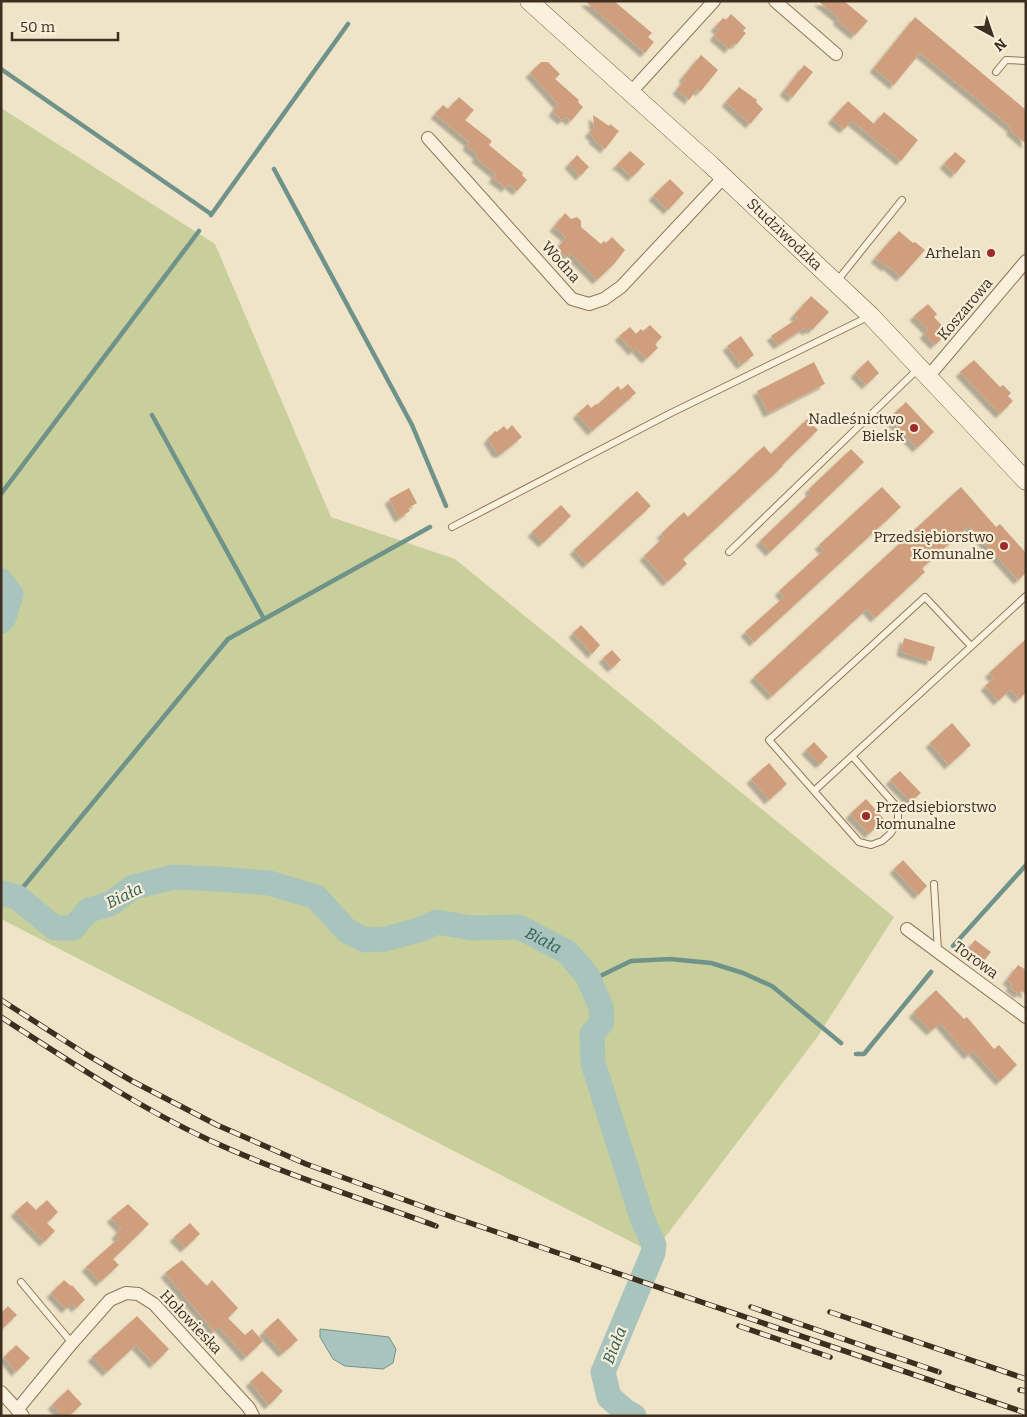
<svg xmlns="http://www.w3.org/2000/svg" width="1027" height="1417" font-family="Bitter,serif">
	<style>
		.green { fill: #c9cf9b }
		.water { fill: #a9c4bc; stroke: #6f938a }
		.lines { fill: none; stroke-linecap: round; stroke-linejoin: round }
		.stream { stroke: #6f938a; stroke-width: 4.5 }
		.river { stroke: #a9c4bc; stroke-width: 25 }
		.building { fill: #cf9f7d; filter: url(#shadow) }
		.lane-casing { stroke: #8d765c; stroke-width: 8 }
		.street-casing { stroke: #8d765c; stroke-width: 14 }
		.secondary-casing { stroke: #6f573f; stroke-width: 19 }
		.lane { stroke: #faf1dc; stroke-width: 6 }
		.street { stroke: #faf1dc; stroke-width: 12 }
		.secondary { stroke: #faf1dc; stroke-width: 18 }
		.rail-casing { stroke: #3d2e20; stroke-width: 5.5 }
		.rail { stroke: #f7eed8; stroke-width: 4; stroke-dasharray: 11; stroke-linecap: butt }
		.poi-dot { fill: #9e2a2b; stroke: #f7eed8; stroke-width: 2 }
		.labels { text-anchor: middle; stroke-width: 4.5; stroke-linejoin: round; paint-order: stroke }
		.street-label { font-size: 15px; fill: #3d2e20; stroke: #f7eed8 }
		.poi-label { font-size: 15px; fill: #3d2e20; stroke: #f7eed8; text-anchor: end }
		.water-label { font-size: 16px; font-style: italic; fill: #2f5d5a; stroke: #f7eed8 }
	</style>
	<defs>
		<filter id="shadow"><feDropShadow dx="-4.5" dy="4.5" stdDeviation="1" flood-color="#0004"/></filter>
	</defs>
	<rect width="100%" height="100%" fill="#f0e4c8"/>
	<path class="green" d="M 1,108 L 215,244 L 331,517 L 455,559 L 894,917 L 816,1039 L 653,1253 L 1,919 Z"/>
	<path class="water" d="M 320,1329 L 389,1337 L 396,1349 L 393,1363 L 383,1369 L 345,1366 L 333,1359 L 320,1337 Z"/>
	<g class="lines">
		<path class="stream" d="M 1,69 L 211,214
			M 274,169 L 412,425 L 446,506
			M 211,215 L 348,24
			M 152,415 L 264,619
			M 1,494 L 199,231
			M 15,897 L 228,639 L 430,527
			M 953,946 L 1026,865
			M 590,981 L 631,961 L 670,959 L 711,963 L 743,973 L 772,986 L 841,1043
			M 856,1054 L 864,1054 L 931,972"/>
		<g class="river">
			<path d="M 1,581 L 11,594 L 4,617 L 1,621"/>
			<path id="s1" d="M 1,893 L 17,897 L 55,928 L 73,928 L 89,910 L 110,904 L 133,887 L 174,877 L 219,879 L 269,883 L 316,897 L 347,931 L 365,940 L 385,939 L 419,930 L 437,922 L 471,928 L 519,927 L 567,952 L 587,975 L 601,1007 L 602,1022 L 592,1034 L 593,1063 L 642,1218 L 654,1245 L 653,1253 L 603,1372 L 609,1397 L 625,1411 L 634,1416"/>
		</g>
	</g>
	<path class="building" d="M 585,1 L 614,1 L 652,33 L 648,37 L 654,42 L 645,53 Z
		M 818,1 L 844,1 L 868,21 L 855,35 L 837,20 L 839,18 Z
		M 731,14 L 746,28 L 743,31 L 746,33 L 736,45 L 734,43 L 729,49 L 714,36 L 719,30 L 715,27 L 723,18 L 726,20 Z
		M 915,17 L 1026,110 L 1026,144 L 1010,130 L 1012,128 L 920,53 L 894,85 L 874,68 Z
		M 701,55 L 718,70 L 700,92 L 697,89 L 689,100 L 677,90 L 685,79 L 683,77 Z
		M 541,62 L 548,62 L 560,74 L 555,79 L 579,100 L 578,102 L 583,107 L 571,121 L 566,117 L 562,120 L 553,112 L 558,104 L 530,73 Z
		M 804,65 L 813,72 L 792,98 L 784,91 Z
		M 739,87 L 757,100 L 756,102 L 763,109 L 750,124 L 726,102 Z
		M 459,97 L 474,110 L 465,120 L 492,141 L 489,145 L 523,173 L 522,175 L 527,180 L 517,191 L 509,184 L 506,188 L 493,178 L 496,174 L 476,158 L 478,155 L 467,146 L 469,142 L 435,114 L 443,105 L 448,109 Z
		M 848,101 L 874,124 L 884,112 L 918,140 L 901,161 L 852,121 L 844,129 L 832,119 Z
		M 593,115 L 609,126 L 610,124 L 619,131 L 605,149 L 593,139 L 594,137 L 589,133 L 594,127 Z
		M 630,151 L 645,164 L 632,177 L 620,166 L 616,166 Z
		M 955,152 L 966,161 L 955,174 L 944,164 Z
		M 577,155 L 589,167 L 580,176 L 569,164 Z
		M 670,179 L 684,193 L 668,210 L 653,196 Z
		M 565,213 L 571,219 L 577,217 L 581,221 L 581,227 L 601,244 L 604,241 L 606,243 L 612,237 L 625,250 L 614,264 L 597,280 L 570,253 L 567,257 L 557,249 L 566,237 L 554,227 Z
		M 899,231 L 913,243 L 915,242 L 925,250 L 901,277 L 887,265 L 886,267 L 875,258 Z
		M 811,296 L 829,312 L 812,330 L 810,328 L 807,331 L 804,328 L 778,345 L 771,336 L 798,318 L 794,315 Z
		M 928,304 L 937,314 L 934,317 L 948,332 L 935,345 L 924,334 L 928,330 L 914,316 Z
		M 650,325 L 662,337 L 655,344 L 658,348 L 646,359 L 636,348 L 633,351 L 619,336 L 630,327 L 636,334 L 641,329 L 643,331 Z
		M 741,336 L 754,355 L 741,365 L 727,346 Z
		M 868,360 L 879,373 L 866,385 L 855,373 Z
		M 974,360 L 1000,387 L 1003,385 L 1011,393 L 1008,396 L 1013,401 L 1000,414 L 960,372 Z
		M 814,362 L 825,384 L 768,413 L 757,391 Z
		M 628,384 L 636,393 L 592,431 L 577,414 L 588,404 L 591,408 L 596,404 L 597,405 L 618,386 L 621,390 Z
		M 906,402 L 934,432 L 917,448 L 889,418 Z
		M 807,419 L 818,430 L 782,465 L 783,466 L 683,559 L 687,564 L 667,582 L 644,556 L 664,537 L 661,534 L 684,512 L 688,517 L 764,446 L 771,454 Z
		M 512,425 L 522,437 L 502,453 L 497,453 L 488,439 L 495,431 L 497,432 L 504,426 L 507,430 Z
		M 851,449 L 864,462 L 770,552 L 760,541 L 811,492 L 809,489 Z
		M 882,487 L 901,507 L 754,642 L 745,632 L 784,597 L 779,591 L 824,550 L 819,545 Z
		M 961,487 L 996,527 L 1000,524 L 1026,553 L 1026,573 L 1018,580 L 969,526 L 922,568 L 925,572 L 875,618 L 867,609 L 772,696 L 754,677 Z
		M 409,488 L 417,503 L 408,508 L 410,511 L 399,518 L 389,499 Z
		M 637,491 L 651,506 L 587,564 L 574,550 Z
		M 561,505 L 571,516 L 543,543 L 532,532 Z
		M 581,625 L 600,645 L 592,654 L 573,633 Z
		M 904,638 L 935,647 L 931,661 L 901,652 Z
		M 1026,639 L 1026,693 L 1019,699 L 1010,690 L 998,701 L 985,686 L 994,678 L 989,673 Z
		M 612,650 L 621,660 L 612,668 L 603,658 Z
		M 952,723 L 971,745 L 949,765 L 930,743 Z
		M 814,742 L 828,757 L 820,764 L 806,750 Z
		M 769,763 L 787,784 L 769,800 L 751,779 Z
		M 900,771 L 921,793 L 911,802 L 890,780 Z
		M 866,799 L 884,819 L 869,834 L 850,814 Z
		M 903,860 L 927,886 L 918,895 L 894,869 Z
		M 975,940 L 991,952 L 983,962 L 967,950 Z
		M 1018,965 L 1026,970 L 1026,994 L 1021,991 L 1019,994 L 1010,987 L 1012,984 L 1007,980 Z
		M 936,990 L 964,1019 L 967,1017 L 994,1049 L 999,1045 L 1017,1065 L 1000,1081 L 973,1051 L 968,1055 L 940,1023 L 931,1031 L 913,1013 Z
		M 47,1200 L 58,1212 L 47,1223 L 55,1231 L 44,1242 L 15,1212 L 27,1201 L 36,1210 Z
		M 128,1204 L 149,1224 L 113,1259 L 119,1265 L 100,1282 L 86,1267 L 119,1238 L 116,1235 L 121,1228 L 111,1218 Z
		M 190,1223 L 200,1234 L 185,1248 L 174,1237 Z
		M 182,1260 L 207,1286 L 212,1280 L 238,1308 L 228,1318 L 245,1335 L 252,1329 L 263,1341 L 246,1357 L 219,1327 L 214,1331 L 165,1273 Z
		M 64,1280 L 71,1286 L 72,1285 L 85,1300 L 76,1308 L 72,1303 L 66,1309 L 51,1293 Z
		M 8,1306 L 17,1315 L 1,1330 L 1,1313 Z
		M 137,1316 L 169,1349 L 154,1364 L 136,1345 L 107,1372 L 92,1357 Z
		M 278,1318 L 298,1340 L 283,1353 L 263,1332 Z
		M 16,1345 L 30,1358 L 16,1372 L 4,1357 Z
		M 262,1371 L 283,1391 L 269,1405 L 250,1382 Z
		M 68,1389 L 82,1404 L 69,1416 L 63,1416 L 52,1405 Z"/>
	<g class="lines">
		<g class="lane-casing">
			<path id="lane" d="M 996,72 L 1006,60 L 1026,61
				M 837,281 L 902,200
				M 452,527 L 671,413 L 870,316
				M 729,552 L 918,369
				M 852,756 L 898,808 L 898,822 L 890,834 L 882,841 L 871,845 L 859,842 L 769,740 L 925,597 L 971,646
				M 814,791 L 1026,596
				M 934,884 L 938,951
				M 21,1282 L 72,1343"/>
		</g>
		<g class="street-casing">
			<path id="street" d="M 775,1 L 836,54
				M 631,92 L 714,1
				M 428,138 L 572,299 L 589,304 L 604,299 L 621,287 L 724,177
				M 928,377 L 1026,261
				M 907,929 L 1026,1017
				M 1,1392 L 23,1416
				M 17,1410 L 72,1343 L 110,1300 L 126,1293 L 138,1294 L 154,1304 L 249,1408 L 253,1416"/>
		</g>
		<g class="secondary-casing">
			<g id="secondary">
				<path id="s2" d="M 529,1 L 711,165 L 871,316 L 1026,481"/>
			</g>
		</g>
		<use href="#lane" class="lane"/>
		<use href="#street" class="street"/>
		<use href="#secondary" class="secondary"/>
		<g class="rail-casing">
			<path id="rail" d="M 1,1000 L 84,1053 L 132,1081 L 217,1125 L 306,1164 L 438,1212 L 1026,1413
				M 1,1017 C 69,1061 136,1106 209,1140 C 283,1174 360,1198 436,1226
				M 751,1307 L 939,1372
				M 830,1312 L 1026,1379
				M 739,1326 L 830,1357
				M 1020,1390 L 1026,1391"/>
		</g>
		<use href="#rail" class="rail"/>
	</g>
	<g class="poi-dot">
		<circle cx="991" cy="253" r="5"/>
		<circle cx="914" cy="428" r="5"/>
		<circle cx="1004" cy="546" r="5"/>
		<circle cx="866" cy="816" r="5"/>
	</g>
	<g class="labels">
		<g class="street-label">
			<text dy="5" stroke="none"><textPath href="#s2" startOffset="346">Studziwodzka</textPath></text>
			<text transform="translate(561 262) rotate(48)" y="5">Wodna</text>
			<text transform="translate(965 309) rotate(-50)" y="5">Koszarowa</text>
			<text transform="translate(976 960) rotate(36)" y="5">Torowa</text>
			<text transform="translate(191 1322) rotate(46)" y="5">Hołowieska</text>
		</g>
		<g class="poi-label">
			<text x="981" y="258">Arhelan</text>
			<text x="904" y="424">Nadleśnictwo<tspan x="904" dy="17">Bielsk</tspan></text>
			<text x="994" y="542">Przedsiębiorstwo<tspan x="994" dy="17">Komunalne</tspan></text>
			<text x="876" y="812" text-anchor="start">Przedsiębiorstwo<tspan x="876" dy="17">komunalne</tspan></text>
		</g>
		<g class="water-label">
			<text transform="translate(124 895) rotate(-26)" y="6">Biała</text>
			<text dy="6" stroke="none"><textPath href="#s1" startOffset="596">Biała</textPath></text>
			<text transform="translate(614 1345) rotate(-68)" y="6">Biała</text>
		</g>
	</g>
	<rect width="1027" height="1417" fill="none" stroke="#3d2e20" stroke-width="5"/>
	<g transform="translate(992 35) rotate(140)" stroke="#f7eed8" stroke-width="4" paint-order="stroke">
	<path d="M0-4L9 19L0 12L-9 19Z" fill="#3d2e20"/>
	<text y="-8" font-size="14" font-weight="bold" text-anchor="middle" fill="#3d2e20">N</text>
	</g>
	<path d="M12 32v8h106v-8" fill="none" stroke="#3d2e20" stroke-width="2.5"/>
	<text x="20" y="32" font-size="15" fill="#3d2e20" stroke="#f7eed8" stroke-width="4" paint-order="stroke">50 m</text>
</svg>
